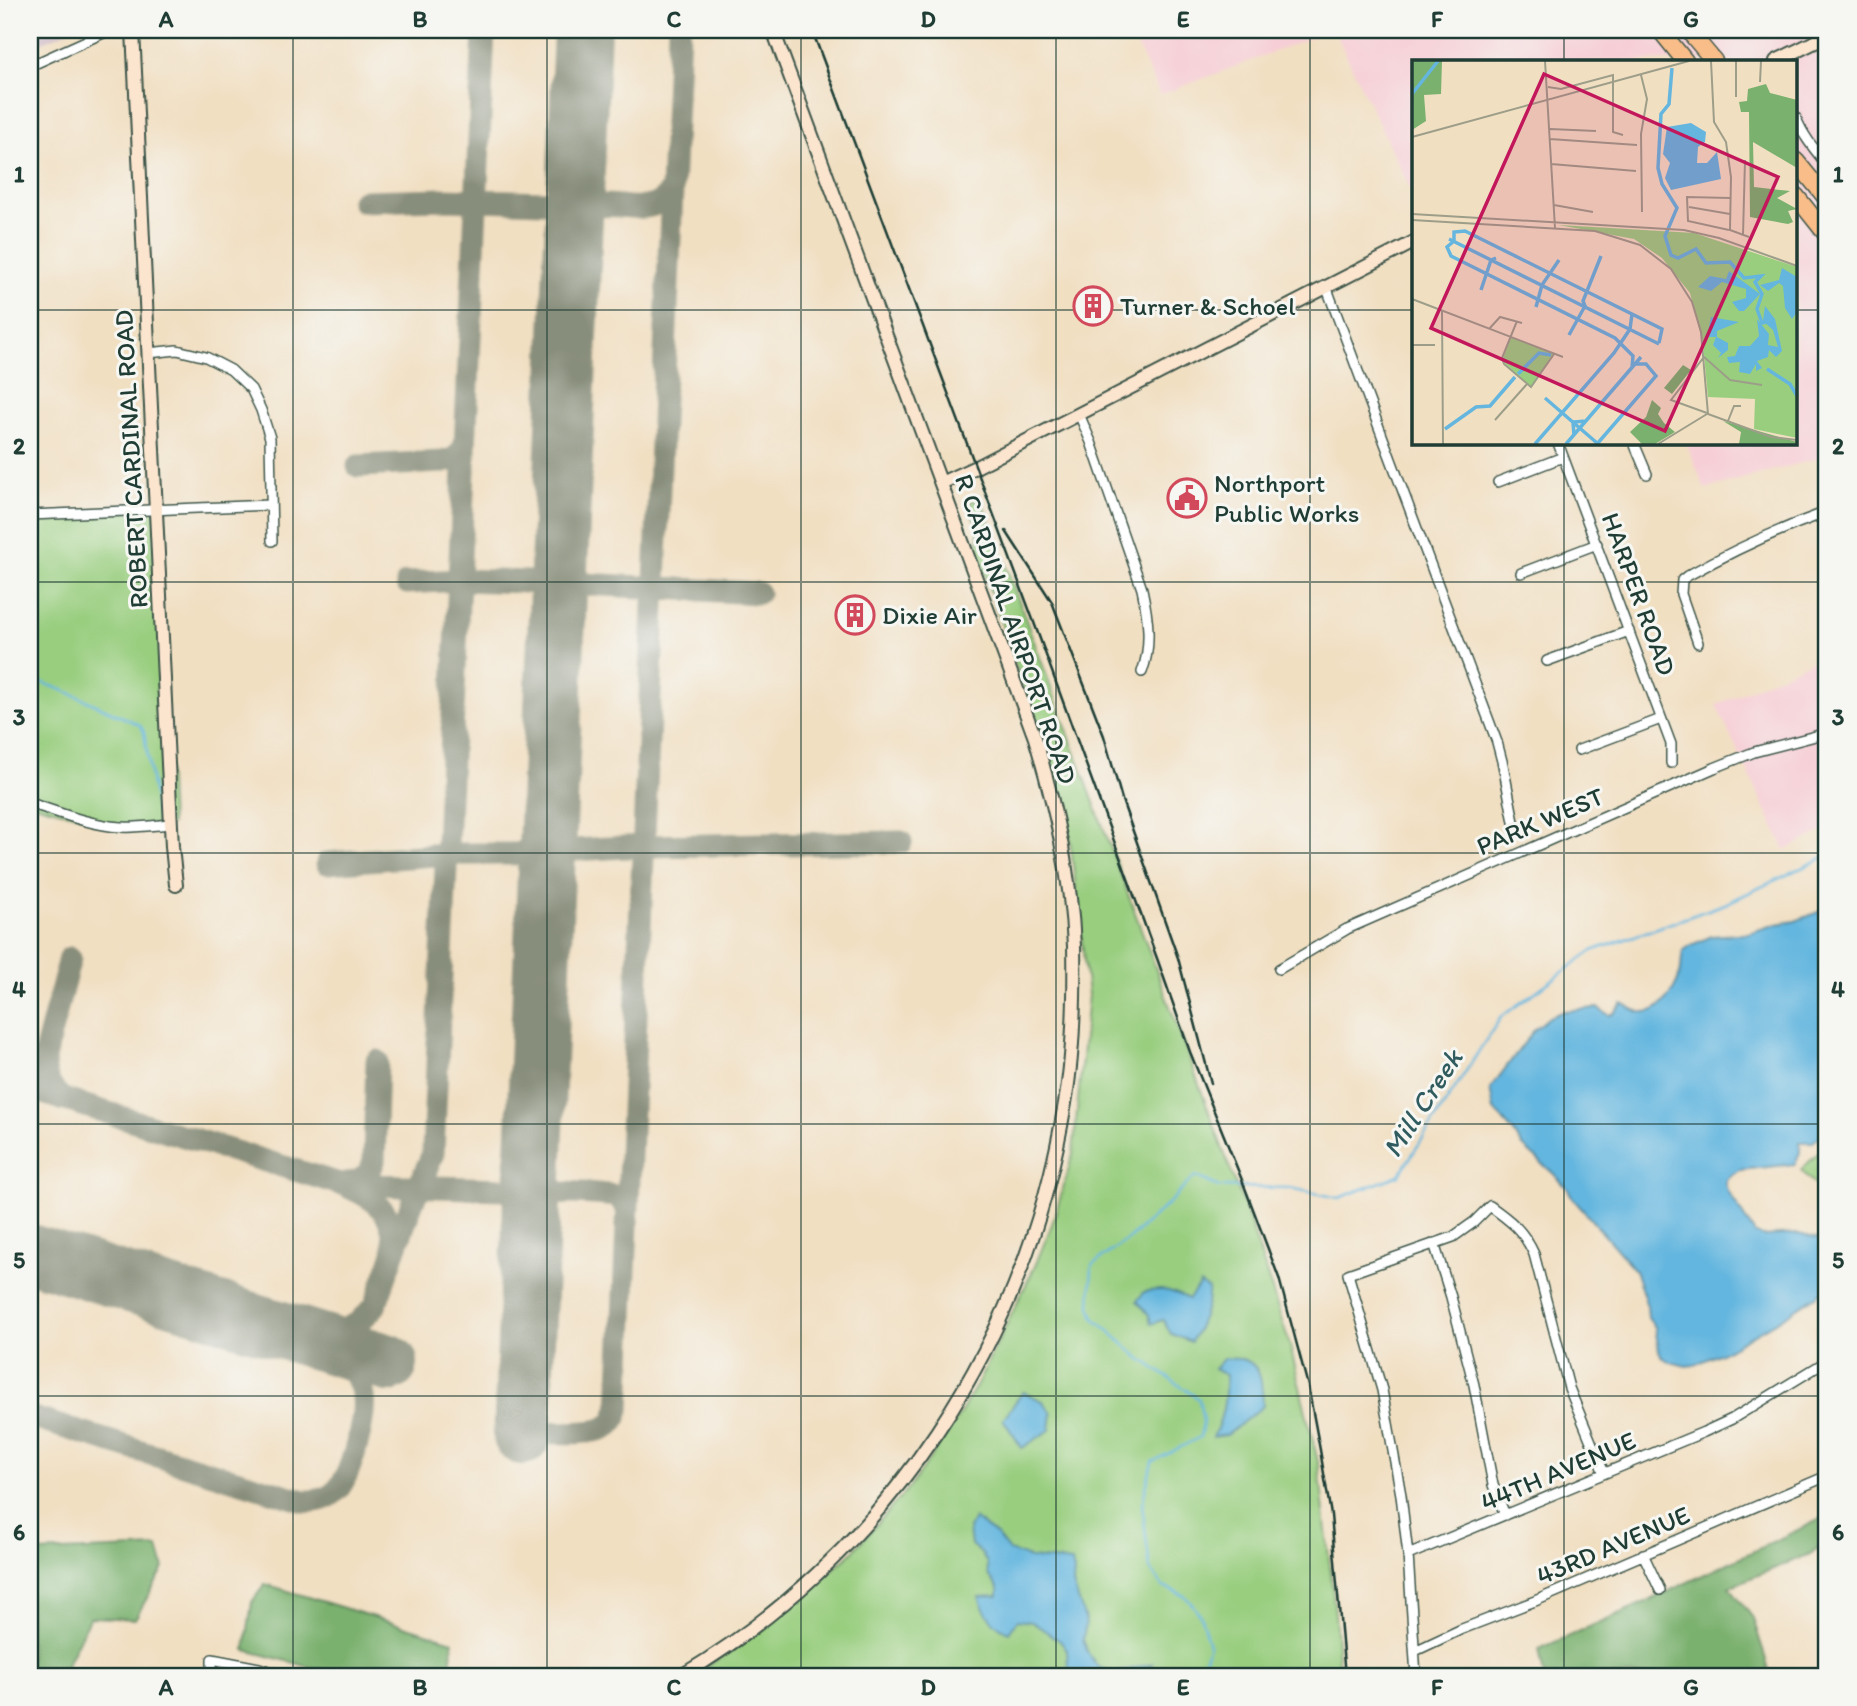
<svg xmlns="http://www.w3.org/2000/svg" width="1857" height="1706" font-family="Itim,sans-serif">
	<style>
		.built { fill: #f6cfd6 }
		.industrial { fill: #d1bdc9 }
		.green { fill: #99ce7f; stroke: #5c865a; stroke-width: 2 }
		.forest { fill: #7ab16e; stroke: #4c7751; stroke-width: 2 }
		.water { fill: #64b6df; stroke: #427a8a; stroke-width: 2 }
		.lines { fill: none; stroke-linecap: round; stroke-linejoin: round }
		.stream { stroke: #64b6df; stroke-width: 2.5 }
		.taxiway { stroke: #888e7b; stroke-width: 23 }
		.runway { stroke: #888e7b; stroke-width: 58 }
		.street-casing { stroke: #3e5549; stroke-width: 12 }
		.secondary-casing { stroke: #3e5549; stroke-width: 16 }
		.highway-casing { stroke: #3e5549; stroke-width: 19 }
		.street { stroke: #fff; stroke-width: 9 }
		.secondary { stroke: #fce5cf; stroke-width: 12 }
		.highway { stroke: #f8bd88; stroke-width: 16 }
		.rail { stroke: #1f3d34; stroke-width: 2.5 }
		.grid { fill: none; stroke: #1f3d34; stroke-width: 2; stroke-opacity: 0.55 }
		.labels { text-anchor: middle; stroke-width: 6; stroke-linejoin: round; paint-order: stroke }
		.poi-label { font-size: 26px; fill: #1f3d34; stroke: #f6f6f2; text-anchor: start }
		.street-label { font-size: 26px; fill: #1f3d34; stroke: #f6f6f2 }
		.water-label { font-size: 28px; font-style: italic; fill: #305b5f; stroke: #f6f6f2 }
		.inset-river { fill: none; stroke: #64b6df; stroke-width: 3.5 }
		.inset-road { fill: none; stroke: #9d9e89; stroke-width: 2 }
		.view { fill: #c2185b; fill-opacity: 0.15; stroke: #c2185b; stroke-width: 3.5 }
		.inset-edge { fill: none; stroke: #1f3d34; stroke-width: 3.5 }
		.neatline { fill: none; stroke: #1f3d34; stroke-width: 2.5 }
		.grid-label { font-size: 23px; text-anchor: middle; font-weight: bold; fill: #1f3d34 }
	</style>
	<rect width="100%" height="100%" fill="#f6f6f2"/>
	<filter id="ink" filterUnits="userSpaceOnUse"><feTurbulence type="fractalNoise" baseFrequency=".0143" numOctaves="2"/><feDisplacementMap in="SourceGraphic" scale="14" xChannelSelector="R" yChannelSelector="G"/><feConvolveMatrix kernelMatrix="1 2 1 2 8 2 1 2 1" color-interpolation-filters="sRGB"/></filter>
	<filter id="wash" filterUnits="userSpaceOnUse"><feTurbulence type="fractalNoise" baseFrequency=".00686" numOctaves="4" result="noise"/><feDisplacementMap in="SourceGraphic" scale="28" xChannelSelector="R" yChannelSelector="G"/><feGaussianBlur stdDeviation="1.57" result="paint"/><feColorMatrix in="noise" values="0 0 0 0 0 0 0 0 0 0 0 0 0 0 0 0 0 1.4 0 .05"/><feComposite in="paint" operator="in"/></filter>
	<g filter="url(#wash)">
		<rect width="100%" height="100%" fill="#f1dfc2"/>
		<path class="built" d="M 1130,30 L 1331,30 L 1160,95 Z
			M 1334,30 L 1827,30 L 1827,456 L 1705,489 L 1686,443 L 1796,443 L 1796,61 L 1414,61 L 1414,197 Z
			M 1827,654 L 1827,829 L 1785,850 L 1716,705 Z"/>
		<path class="industrial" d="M 30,30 L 70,30 L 30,48 Z"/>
		<path class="green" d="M 981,499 L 1250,1222 L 1290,1346 L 1319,1466 L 1335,1613 L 1339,1676 L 689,1676 L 728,1654 L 827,1575 L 853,1551 L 912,1484 L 954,1424 L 979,1381 L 1035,1266 L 1054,1219 L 1073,1154 L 1088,995 L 1069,830 L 1064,806 L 977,552 L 979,528 L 970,510 L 971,501 Z
			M 156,510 L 171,824 L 124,827 L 30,803 L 30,515 Z
			M 1827,1144 L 1827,1197 L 1801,1170 Z"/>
		<path class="forest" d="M 1827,1516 L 1827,1541 L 1810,1554 L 1729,1587 L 1753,1618 L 1771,1676 L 1544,1676 L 1539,1649 L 1648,1601 Z
			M 158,1547 L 164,1568 L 135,1619 L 90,1617 L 61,1676 L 30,1676 L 30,1550 L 37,1552 Z
			M 265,1584 L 453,1641 L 449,1676 L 344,1676 L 245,1650 L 252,1602 Z"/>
		<path class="water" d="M 1827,909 L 1827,1133 L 1819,1137 L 1813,1142 L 1800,1142 L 1800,1153 L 1795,1164 L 1740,1170 L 1730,1176 L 1726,1183 L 1728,1191 L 1755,1234 L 1763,1236 L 1799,1234 L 1827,1241 L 1827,1289 L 1782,1318 L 1721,1353 L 1694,1365 L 1686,1366 L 1671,1362 L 1662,1357 L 1659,1351 L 1655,1327 L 1648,1318 L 1647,1306 L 1635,1270 L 1574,1200 L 1567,1188 L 1556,1176 L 1522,1145 L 1513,1131 L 1494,1110 L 1490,1089 L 1534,1030 L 1549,1017 L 1564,1011 L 1584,1009 L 1598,1008 L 1609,1015 L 1613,1014 L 1622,1004 C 1629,1006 1635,1012 1643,1012 C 1662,1014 1675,989 1680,974 C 1682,966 1681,959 1683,951 L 1691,945 L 1712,936 L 1748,933 L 1777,924 L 1795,921 Z
			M 1200,1284 L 1208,1289 C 1210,1303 1198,1330 1191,1342 L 1171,1334 L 1163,1320 L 1151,1324 L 1149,1315 L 1137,1301 L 1144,1292 C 1166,1288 1169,1290 1189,1299 Z
			M 1224,1358 C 1231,1359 1241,1358 1247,1361 C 1263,1367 1262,1391 1263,1406 L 1227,1435 L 1213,1437 C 1224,1415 1225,1400 1226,1375 L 1214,1369 Z
			M 1023,1392 L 1043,1401 L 1052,1413 L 1050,1430 L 1022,1448 L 1003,1419 Z
			M 974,1518 L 996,1535 L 1009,1551 L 1030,1558 L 1072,1562 L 1074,1571 L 1073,1584 L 1086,1622 L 1083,1639 L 1088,1653 L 1098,1667 L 1115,1673 L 1152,1664 L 1141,1676 L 1071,1676 L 1068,1668 L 1067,1650 L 1060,1641 L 1032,1622 L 1017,1620 L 1009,1632 C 993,1626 984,1612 979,1597 L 998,1596 L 998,1588 L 988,1574 L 987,1563 L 982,1554 L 971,1545 L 969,1528 Z"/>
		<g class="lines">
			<path class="stream" d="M 30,678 L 70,693 L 140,725 L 144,732 L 156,811
				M 1196,1676 L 1201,1671 L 1209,1645 L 1200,1614 L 1185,1596 L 1163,1587 L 1150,1569 L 1142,1504 L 1152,1462 L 1200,1437 L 1203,1422 L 1199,1399 L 1140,1358 L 1094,1318 L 1090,1306 L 1092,1265 L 1131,1237 L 1168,1204 L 1195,1176 L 1219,1187 L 1290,1188 L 1339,1198 L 1399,1175 L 1501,1017 L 1592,951 L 1725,904 L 1827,856"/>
			<path class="taxiway" d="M 363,201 L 445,199 L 544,202 C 561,200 569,193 575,177
				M 573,230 C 595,177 645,233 672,189
				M 358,466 L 443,462 L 456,458 L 465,446
				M 559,559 C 565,571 571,579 583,584 L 758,593
				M 407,583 L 459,580 L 529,582 C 546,587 552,595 557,612
				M 327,863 L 447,854 L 518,854 C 538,847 542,841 548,821
				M 545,879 C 550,863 557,855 574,850 L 644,846 L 901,842
				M 30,1089 L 340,1184 L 501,1189 C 518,1193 525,1199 531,1215
				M 64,1100 C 49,1088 44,1077 44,1058 L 70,958
				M 533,1162 C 537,1179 544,1188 561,1193
				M 347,1183 C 362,1182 369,1175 374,1161 L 377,1061
				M 350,1188 C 378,1200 395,1215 394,1248
				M 531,1215 C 534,1208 536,1202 544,1198 C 559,1189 598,1194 616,1196 L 620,1199 L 628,1209
				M 300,1336 L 328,1335 L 345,1329 L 358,1323 L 375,1306 L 411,1206 L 433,1153 L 484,30
				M 30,1417 L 304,1501 C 316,1502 329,1499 338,1489 C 351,1474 366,1418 363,1397 C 360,1377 347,1361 334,1346
				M 522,1432 C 541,1432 592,1436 607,1427 C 615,1423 616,1417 619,1409 L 679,30"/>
			<path class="runway" d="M 30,1253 L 389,1363
				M 522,1436 L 582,30"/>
		</g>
	</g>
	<g filter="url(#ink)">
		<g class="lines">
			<g class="street-casing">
				<path id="street" d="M 30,66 L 110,30
					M 1796,118 C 1803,136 1815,150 1827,165
					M 1326,286 L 1497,742 L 1503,765 L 1514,822
					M 148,353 L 177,350 L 206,357 L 231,370 L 251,389 L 261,410 L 270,438 L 272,541
					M 1079,414 L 1091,442 L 1142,589 C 1148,617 1152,645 1142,672
					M 1558,443 L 1671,744 L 1671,763
					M 1634,443 L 1647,474
					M 1498,482 L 1563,457
					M 30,515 L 270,505
					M 1521,573 L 1597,544
					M 1698,643 L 1681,594 L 1682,580 L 1687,576 C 1732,551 1779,529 1827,512
					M 1547,661 L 1629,631
					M 1579,750 L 1661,719
					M 30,803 C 60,813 90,825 121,827 C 138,828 155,825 171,824
					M 1279,969 L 1347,929 L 1714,768 L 1754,752 L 1827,733
					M 1434,1243 L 1451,1297 L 1474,1385 L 1493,1485 L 1505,1515
					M 1643,1554 L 1660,1590
					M 1408,1555 L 1401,1495 L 1382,1390 L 1348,1274 L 1453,1237 L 1474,1222 L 1490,1206 C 1511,1221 1523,1230 1534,1254 L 1569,1388 L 1604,1473
					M 1415,1651 L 1462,1629 L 1535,1601 L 1827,1476
					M 212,1676 L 212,1659 L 259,1668 L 287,1676
					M 1416,1676 L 1408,1555 L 1704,1432 L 1732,1419 L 1827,1361"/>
			</g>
			<g class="secondary-casing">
				<path id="secondary" d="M 133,30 L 172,847 L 176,885
					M 1776,61 L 1827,36
					M 941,483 L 976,467 L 1414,242
					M 681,1676 C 889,1552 1027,1341 1065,1103 C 1074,1052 1075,998 1074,946 C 1071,875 1055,806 1035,738 L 773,30"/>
			</g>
			<g class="highway-casing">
				<path id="highway" d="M 1660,30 L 1685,61
					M 1688,30 L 1714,61
					M 1796,161 L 1827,199
					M 1796,196 L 1827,235"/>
			</g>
			<use href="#street" class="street"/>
			<use href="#secondary" class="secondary"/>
			<use href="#highway" class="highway"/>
			<path class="rail" d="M 812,30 L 1032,617 L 1158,961 L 1190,1052 L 1242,1180 L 1279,1278 L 1308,1386 L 1320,1450 L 1331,1515 L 1345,1676
				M 1006,531 L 1052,602 L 1104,736 L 1123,803 L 1178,958 L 1211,1083"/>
		</g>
	</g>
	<path class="grid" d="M 293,30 L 293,1676M 547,30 L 547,1676M 801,30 L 801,1676M 1056,30 L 1056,1676M 1310,30 L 1310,1676M 1564,30 L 1564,61M 30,310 L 1414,310M 1796,310 L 1827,310M 1564,443 L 1564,1676M 30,582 L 1827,582M 30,853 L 1827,853M 30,1124 L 1827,1124M 30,1396 L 1827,1396"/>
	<defs>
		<g id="building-ring" transform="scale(2.0125)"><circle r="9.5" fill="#f6f6f2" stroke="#d1495b" stroke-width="1.5"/><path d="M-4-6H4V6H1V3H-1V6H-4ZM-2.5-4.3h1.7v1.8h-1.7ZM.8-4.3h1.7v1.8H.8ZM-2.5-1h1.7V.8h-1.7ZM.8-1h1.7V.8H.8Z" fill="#d1495b"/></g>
		<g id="civic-ring" transform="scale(2.0125)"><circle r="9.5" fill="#f6f6f2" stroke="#d1495b" stroke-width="1.5"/><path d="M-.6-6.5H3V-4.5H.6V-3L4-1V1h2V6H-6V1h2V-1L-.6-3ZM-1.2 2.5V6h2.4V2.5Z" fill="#d1495b"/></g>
	</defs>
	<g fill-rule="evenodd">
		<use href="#building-ring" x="1093" y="306"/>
		<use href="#civic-ring" x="1187" y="498"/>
		<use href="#building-ring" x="855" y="615"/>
	</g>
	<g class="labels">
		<g class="poi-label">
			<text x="1120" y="315">Turner &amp; Schoel</text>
			<text x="1214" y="492">Northport<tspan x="1214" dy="30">Public Works</tspan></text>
			<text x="882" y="624">Dixie Air</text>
		</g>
		<g class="street-label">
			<text transform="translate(131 459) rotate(-93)" y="9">ROBERT CARDINAL ROAD</text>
			<text transform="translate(1639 594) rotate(70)" y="9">HARPER ROAD</text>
			<text transform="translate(1016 629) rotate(71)" y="9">R CARDINAL AIRPORT ROAD</text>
			<text transform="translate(1540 821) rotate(-23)" y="9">PARK WEST</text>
			<text transform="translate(1558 1471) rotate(-23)" y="9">44TH AVENUE</text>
			<text transform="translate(1613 1545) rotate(-23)" y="9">43RD AVENUE</text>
		</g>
		<g class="water-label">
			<text transform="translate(1422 1103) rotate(-57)" y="10">Mill Creek</text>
		</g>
	</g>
	<g transform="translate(1412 60)">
		<rect width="385" height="385" fill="#f1dfc2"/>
		<path d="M 147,165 L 282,173 L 385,207 L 385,378 L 342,369 L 343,339 L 296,337 L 291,284 L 278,233 L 250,198 L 222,179 ZM 99,277 L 143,294 L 119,327 L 90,301 Z" fill="#99ce7f"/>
		<path d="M 0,1 L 30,1 L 29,34 L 12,35 L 14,61 L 0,70 ZM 354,24 L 358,33 L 385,40 L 385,108 L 341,82 L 342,127 L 378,131 L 365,138 L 385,149 L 376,151 L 381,162 L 376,164 L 338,157 L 337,52 L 329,52 L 327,42 L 335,41 L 336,29 ZM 271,305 L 279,310 L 260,334 L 252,328 ZM 240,340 L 249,348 L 246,354 L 252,363 L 263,372 L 243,384 L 230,384 L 218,372 L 234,357 ZM 311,361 L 385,382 L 385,384 L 327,384 L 329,372 Z" fill="#7ab16e"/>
		<path d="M 279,63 L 294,72 L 293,82 L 286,87 L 285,103 L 295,103 L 305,92 L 309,119 L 259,130 L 253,118 L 258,103 L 251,94 L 255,67 ZM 370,208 L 385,217 L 385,252 L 380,259 L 373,248 L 371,226 L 367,223 L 356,231 L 348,225 L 367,220 ZM 317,211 L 348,234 L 332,251 L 327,251 L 320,242 L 334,238 L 334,229 L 310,222 L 299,231 L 286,227 L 298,216 L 314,219 ZM 353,246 L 363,259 L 370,291 L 364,297 L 357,290 L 356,297 L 345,301 L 350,308 L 344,311 L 344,304 L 338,314 L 327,312 L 328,302 L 317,303 L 315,297 L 323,296 L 327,286 L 338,286 L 347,276 L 345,259 L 357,274 L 356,285 L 366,287 L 361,270 L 351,261 ZM 299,257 L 327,262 L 305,271 L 305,277 L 316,283 L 316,290 L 306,298 L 309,293 L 301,285 L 304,277 L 295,277 Z" fill="#64b6df"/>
		<path class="inset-river" d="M 260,8 L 257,44 L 249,54 L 246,108 L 250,124 L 265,148 L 253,176 L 259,195 L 266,198 L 284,189 L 294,203 L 318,202 L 332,218 L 349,216 L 343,222 L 350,234 L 345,249 L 350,263 L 355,262M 0,34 L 26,1M 37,179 L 247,284M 69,230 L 79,200 L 84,198M 124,247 L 130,225 L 147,200M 157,275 L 173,246 L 171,241 L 189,196M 220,308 L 221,296 L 203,278 L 39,196 L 35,187 L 42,181 L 42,172 L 53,171 L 250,269 L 247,283M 355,309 L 378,324 L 385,336M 106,314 L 127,293 L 139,295M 133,338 L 185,383M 33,369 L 64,347 L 78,346 L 103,317M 162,375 L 161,362 L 174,361M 123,384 L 202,293 L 218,269 L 220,254M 154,384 L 229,297M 185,384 L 244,316 L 234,304 L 224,304"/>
		<path class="inset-road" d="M 133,1 L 143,168M 299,1 L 302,62 L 314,82 L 319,117 L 318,170 L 337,177M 324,1 L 324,37M 229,15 L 235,39 L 229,74 L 230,152M 348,22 L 349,1M 136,27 L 149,29 L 201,15 L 201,72 L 211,75M 138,69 L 184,71M 0,77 L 277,1M 138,79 L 225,85M 139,104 L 224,111M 142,145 L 181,152M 277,147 L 318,154M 0,154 L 272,170 L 307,178 L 385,206M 0,160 L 183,171 L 228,185 L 259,209 L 280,242 L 289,272 L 296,354 L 359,377 L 385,380M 317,170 L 276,161 L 275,137 L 318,138M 331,175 L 333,100M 0,239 L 151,297M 30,251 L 31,384M 105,261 L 90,298 L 92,304 L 119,327 L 142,294M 77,269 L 88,257 L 110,263M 0,285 L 23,285M 295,353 L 259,340 L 292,297 L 318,320 L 350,325M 83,360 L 115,324M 316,361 L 322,346 L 329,346M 246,384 L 295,354"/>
		<path class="view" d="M 132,14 L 366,117 L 253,371 L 19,268 Z"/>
		<rect width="385" height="385" class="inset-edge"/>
	</g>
	<rect width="1857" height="1706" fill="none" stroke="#f6f6f2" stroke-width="77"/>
	<rect x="38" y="38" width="1780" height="1630" class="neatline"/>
	<g class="grid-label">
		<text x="166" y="27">A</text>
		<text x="420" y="27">B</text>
		<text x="674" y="27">C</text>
		<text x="928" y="27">D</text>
		<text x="1183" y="27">E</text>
		<text x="1437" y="27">F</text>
		<text x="1691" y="27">G</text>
		<text x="19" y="182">1</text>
		<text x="1838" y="182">1</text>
		<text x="19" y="454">2</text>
		<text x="1838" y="454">2</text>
		<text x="19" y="725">3</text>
		<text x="1838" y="725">3</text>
		<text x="19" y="997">4</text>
		<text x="1838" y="997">4</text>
		<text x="19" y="1268">5</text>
		<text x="1838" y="1268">5</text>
		<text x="19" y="1540">6</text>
		<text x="1838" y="1540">6</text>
		<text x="166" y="1695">A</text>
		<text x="420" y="1695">B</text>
		<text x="674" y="1695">C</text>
		<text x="928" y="1695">D</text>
		<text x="1183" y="1695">E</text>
		<text x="1437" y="1695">F</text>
		<text x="1691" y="1695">G</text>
	</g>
</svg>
